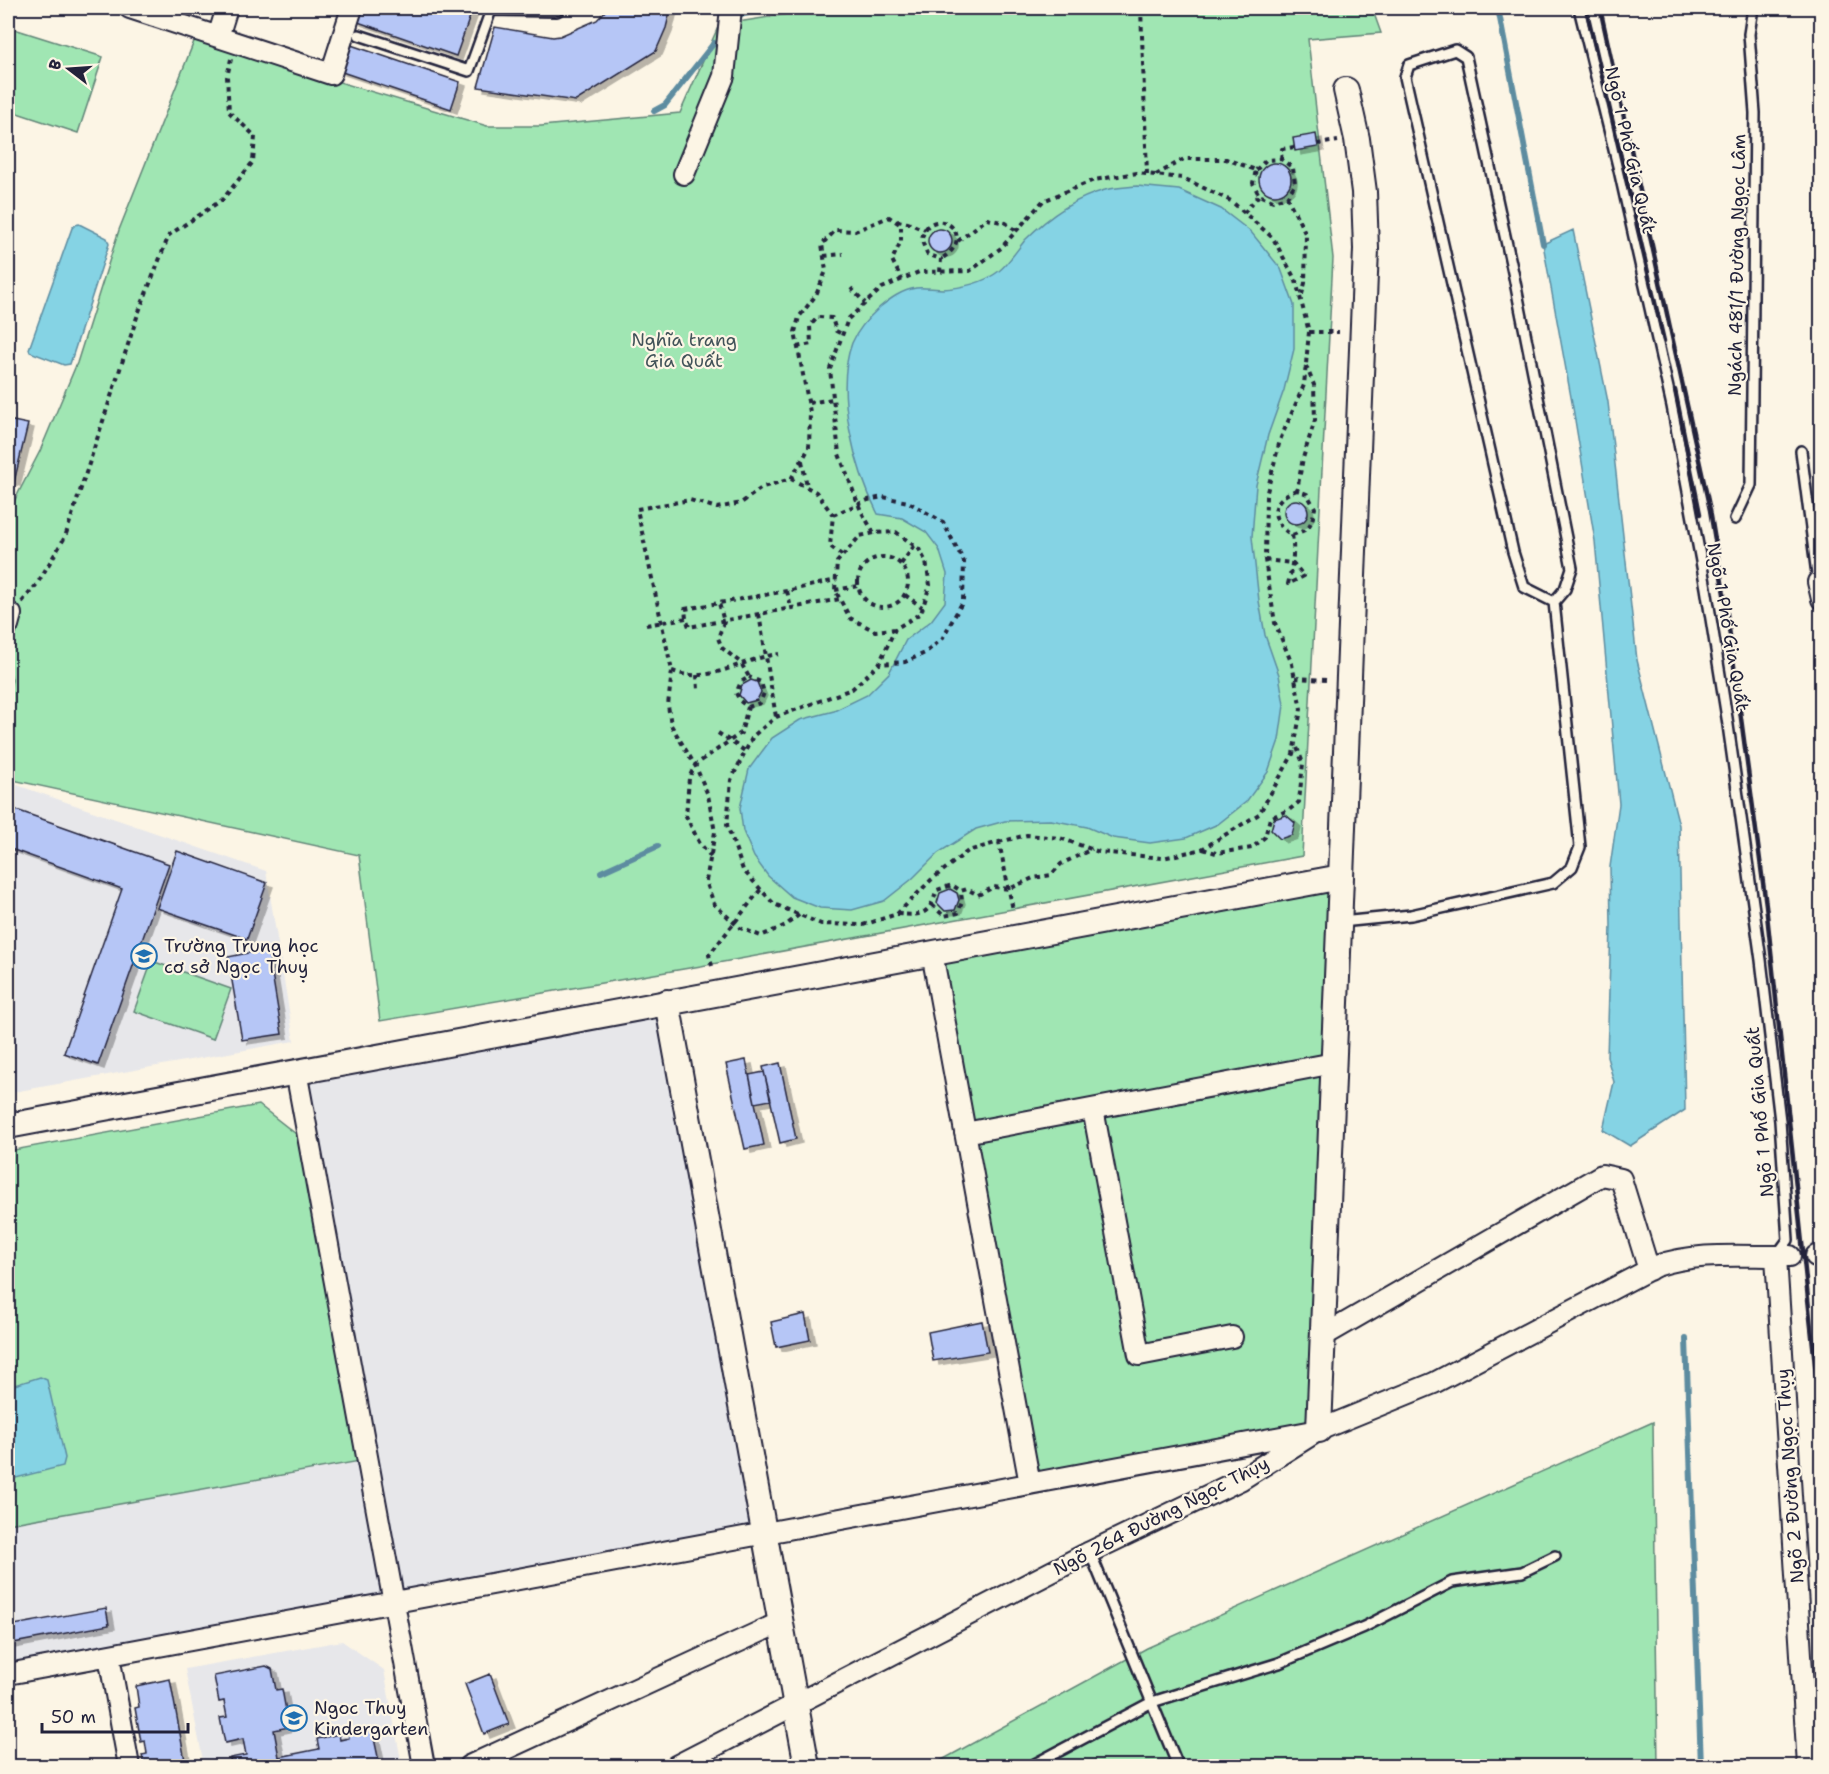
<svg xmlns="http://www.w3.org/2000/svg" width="1829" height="1774" font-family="'Shantell Sans',sans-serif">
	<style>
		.built { fill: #e7e7ea }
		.green { fill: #a0e6b3; stroke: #618477; stroke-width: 1.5 }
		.water { fill: #85d3e4; stroke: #5d8ca0; stroke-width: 1.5 }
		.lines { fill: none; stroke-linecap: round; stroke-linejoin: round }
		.stream { stroke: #5d8ca0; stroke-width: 6 }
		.building { fill: #b6c6f6; stroke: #22223b; stroke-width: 1.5; filter: url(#shadow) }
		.service-casing { stroke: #22223b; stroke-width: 14 }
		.minor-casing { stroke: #22223b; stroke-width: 24 }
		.tertiary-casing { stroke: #22223b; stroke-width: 28 }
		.path { stroke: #22223b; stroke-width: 4; stroke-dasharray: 4.5 4.5; stroke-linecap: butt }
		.service { stroke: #fcf5e5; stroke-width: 9 }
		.minor { stroke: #fcf5e5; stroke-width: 20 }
		.tertiary { stroke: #fcf5e5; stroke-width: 24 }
		.rail { stroke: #22223b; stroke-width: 4.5 }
		.labels { text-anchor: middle; stroke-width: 4.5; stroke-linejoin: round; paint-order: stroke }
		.street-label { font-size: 18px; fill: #22223b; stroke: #fcf5e5 }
		.park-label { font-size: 18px; fill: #425359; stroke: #fcf5e5 }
		.poi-label { font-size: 18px; fill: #22223b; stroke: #fcf5e5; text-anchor: start }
	</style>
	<defs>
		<filter id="shadow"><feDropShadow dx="6" dy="4" stdDeviation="0" flood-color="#0004"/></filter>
	</defs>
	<rect width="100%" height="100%" fill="#fcf5e5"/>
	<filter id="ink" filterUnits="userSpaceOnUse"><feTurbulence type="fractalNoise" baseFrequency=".0167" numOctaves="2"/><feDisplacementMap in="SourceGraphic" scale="12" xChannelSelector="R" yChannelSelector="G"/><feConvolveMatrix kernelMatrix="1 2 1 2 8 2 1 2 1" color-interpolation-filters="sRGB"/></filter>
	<g filter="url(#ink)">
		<path class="built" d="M 8,782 L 266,871 L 294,1041 L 8,1093 Z
			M 667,1002 L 765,1533 L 8,1674 L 8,1524 L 360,1461 L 296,1071 Z
			M 342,1641 L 384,1670 L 402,1766 L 204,1766 L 185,1669 Z"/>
		<path class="green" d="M 825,8 L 1372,8 L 1381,33 L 1308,39 L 1333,258 L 1302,856 L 701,966 L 380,1021 L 359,855 L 8,779 L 8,696 L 12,680 L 8,664 L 8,513 L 40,451 L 77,363 L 119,230 L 195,39 L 487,126 L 541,126 L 680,113 L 719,25 Z
			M 8,27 L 103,57 L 78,133 L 8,110 Z
			M 1341,877 L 1319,1430 L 1030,1484 L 932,953 Z
			M 152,961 L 231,989 L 213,1039 L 134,1011 Z
			M 259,1105 L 301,1138 L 360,1461 L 8,1524 L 8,1151 Z
			M 1653,1422 L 1658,1766 L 931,1766 L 1147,1648 Z"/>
		<path class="water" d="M 1137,186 L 1179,190 L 1221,209 L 1251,232 L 1281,269 L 1294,305 L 1294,349 L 1284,390 L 1268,435 L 1256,485 L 1252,537 L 1259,601 L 1265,635 L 1279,675 L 1284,705 L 1279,740 L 1268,772 L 1246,802 L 1218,824 L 1186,838 L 1150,843 L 1113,838 L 1087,827 L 1051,820 L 1005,821 L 976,829 L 938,853 L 912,879 L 884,901 L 852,910 L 820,908 L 792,897 L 768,876 L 754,857 L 743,831 L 740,808 L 749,769 L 772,738 L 800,720 L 834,711 L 867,695 L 889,673 L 906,640 L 931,621 L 945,602 L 947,574 L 939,549 L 926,532 L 902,518 L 878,514 C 855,469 834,392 852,343 C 858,329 869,317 880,307 C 890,299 902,290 916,288 C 924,287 934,289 943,289 C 961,288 984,283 999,271 C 1007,265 1018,249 1025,240 C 1047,218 1075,198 1105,190 C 1115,187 1127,187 1137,186 Z
			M 79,224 L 107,238 L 109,244 L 70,364 L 64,365 L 30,352 L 29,349 L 72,228 L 75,225 Z
			M 1573,230 L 1608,402 L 1637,660 L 1679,825 L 1685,1110 L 1630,1146 L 1603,1130 L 1614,1082 L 1607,1057 L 1611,926 L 1610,867 L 1619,804 L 1595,541 L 1573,408 L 1543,244 Z
			M 40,1377 L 47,1380 L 65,1458 L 63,1466 L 16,1478 L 8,1472 L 8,1387 Z"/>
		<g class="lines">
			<path class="stream" d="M 1498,8 L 1543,244
				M 738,15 L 777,8
				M 654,111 L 665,105 L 714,43
				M 601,872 L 658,846
				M 1686,1339 L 1701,1766"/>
		</g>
		<path class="building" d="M 359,8 L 473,8 L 456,56 L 355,21 Z
			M 608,8 L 671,8 L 666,28 L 656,51 L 576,101 L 478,87 L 495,27 L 553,37 L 560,36 L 597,20 Z
			M 348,44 L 460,82 L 451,109 L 339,71 Z
			M 1316,134 L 1318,147 L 1295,151 L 1293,138 Z
			M1259 179a16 16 0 1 1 32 0a16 16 0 1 1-32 0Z
			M928 241a12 12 0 1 1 24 0a12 12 0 1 1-24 0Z
			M 8,420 L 28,424 L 14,482 L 8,480 Z
			M1284 512a12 12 0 1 1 24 0a12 12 0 1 1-24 0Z
			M 751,680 L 757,682 L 761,692 L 757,700 L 746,703 L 739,695 L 742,685 Z
			M 8,807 L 169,864 L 98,1065 L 64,1053 L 122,889 L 8,848 Z
			M 1286,815 L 1295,823 L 1292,835 L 1280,839 L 1271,830 L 1274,819 Z
			M 177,851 L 267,883 L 247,939 L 157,908 Z
			M 950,889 L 957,893 L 959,900 L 955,910 L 945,911 L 937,903 L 940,893 Z
			M 268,949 L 282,1034 L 242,1040 L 228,957 Z
			M 746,1060 L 764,1145 L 745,1149 L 726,1064 Z
			M 780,1063 L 796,1139 L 780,1143 L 763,1067 Z
			M 764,1072 L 771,1100 L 755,1103 L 749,1075 Z
			M 805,1314 L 810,1340 L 776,1347 L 771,1322 Z
			M 982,1321 L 988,1352 L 933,1361 L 928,1332 Z
			M 106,1608 L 109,1625 L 8,1644 L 8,1626 Z
			M 266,1666 L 272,1669 L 276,1690 L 282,1689 L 289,1727 L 274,1730 L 279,1757 L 319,1749 L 317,1739 L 339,1734 L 340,1740 L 349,1738 L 348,1733 L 372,1729 L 380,1766 L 231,1766 L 230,1758 L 246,1755 L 243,1739 L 225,1743 L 220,1718 L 227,1717 L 224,1701 L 219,1702 L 214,1676 Z
			M 490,1674 L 509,1724 L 484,1734 L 465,1684 Z
			M 170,1679 L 186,1766 L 144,1766 L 142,1755 L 147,1754 L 145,1741 L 141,1742 L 135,1708 L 139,1707 L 136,1686 Z"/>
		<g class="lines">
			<g class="service-casing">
				<path id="service" d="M 1579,8 L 1619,170 L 1672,406 L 1706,588 L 1727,718 L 1761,960 L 1780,1121 L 1788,1240 L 1777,1255
					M 359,35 L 469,71 L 491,10 L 557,11 L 561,8
					M 1801,451 L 1818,582
					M 1735,519 L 1751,485 L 1755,113 L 1749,34 L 1753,8
					M 1341,922 L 1411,915 L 1553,883 L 1572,867 L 1580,847 L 1554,602 L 1565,589 L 1572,568 L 1514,277 L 1466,57 L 1455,50 L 1409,65 L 1405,77 L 1513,552 L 1524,587 L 1554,602
					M 1090,1552 L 1178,1766
					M 1031,1766 L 1152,1702 L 1279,1663 L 1364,1627 L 1452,1582 L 1522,1572 L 1555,1556"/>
			</g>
			<g class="minor-casing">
				<path id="minor" d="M 130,8 L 331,74 L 352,8
					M 218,37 L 227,8
					M 684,174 L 724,76 L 731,8
					M 1822,582 L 1818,582 L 1822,599
					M 8,625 L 11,614
					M 932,953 L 1030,1484
					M 296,1071 L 424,1766
					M 1093,1109 L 1139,1355 L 1232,1337
					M 965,1133 L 1334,1063
					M 1816,1256 L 1822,1256
					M 1776,1257 L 1808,1766
					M 1323,1336 L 1602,1175 L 1621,1179 L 1649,1270
					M 109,1656 L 129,1766
					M 8,1674 L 1319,1430
					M 469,1766 L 781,1622
					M 676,1766 L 1090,1552 L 1240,1480 L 1319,1430 L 1434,1383 L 1656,1266 C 1699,1251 1745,1257 1790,1256"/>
			</g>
			<g class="tertiary-casing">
				<path id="tertiary" d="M 667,1002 L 807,1766
					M 8,1126 L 1341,877
					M 1319,1430 L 1366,249 L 1364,192 L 1357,139 L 1346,90"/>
			</g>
			<path class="path" d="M 1141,8 L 1147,174
				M 1317,144 L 1338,141
				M 1281,159 L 1282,149 L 1294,147
				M 1256,170 L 1266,160 L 1281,159 L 1293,168 L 1295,184 L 1287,197
				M 1156,175 L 1184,159 L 1226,159 L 1256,170 L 1253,183 L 1259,195 L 1273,201 L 1287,197 L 1306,235 L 1305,283 L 1301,298
				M 1244,213 L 1259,195
				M 897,221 L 908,223 L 925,230
				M 958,241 L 987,219 L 1006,223 L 1016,231
				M 824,256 L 843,254
				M 940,272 L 941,259 L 927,254 C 926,250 923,245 922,240 C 922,236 924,231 927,227 C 944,210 976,238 941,259
				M 851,288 L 865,303
				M 1309,332 L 1339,332
				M 797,347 L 811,344 L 810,326 L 818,317 L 832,318 L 836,331 L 842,334
				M 809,403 L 833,399
				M 802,461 L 807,486
				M 791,479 L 809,448 L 810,412 L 795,332 L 799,317 L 816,295 L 826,271 L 822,244 L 836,230 L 855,231 L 889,217 L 901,225 L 901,241 L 892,260 L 902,280
				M 1297,490 C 1270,498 1268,521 1292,535 C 1310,529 1311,527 1315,508 L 1307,494 L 1297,490 L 1303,458 L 1315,420 L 1314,385 L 1306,366
				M 833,515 L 868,500 L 883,497 L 908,502 L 943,522 L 964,562 L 963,601 L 942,639 L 925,653 L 905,662 L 880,664
				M 874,533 L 860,536 L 837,562 L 835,590 L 850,618 L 875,631 L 895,629
				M858 582a25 25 0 1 1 50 0a25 25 0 1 1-50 0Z
				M 1265,560 L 1293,563 L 1304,576 L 1288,584 C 1292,567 1295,552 1292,535
				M 901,564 L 915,545
				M 835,590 L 858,586
				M 787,591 L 791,608
				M 905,595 L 922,607
				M 22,602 L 37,584 L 65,537 L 138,314 L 169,235 L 222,200 L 253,162 L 255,136 L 229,112 L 227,77 L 231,59
				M 759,614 L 776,717
				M 686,618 L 685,609 L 787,591 L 836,580
				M 646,625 L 686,618 L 689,627 L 840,599
				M 672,671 C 678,673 684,675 691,675 C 721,677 749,657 779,654
				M 697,675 L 698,690
				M 1295,678 L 1326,680
				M 748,707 L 760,703 L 764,693 L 761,682 L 749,677
				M 718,733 L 745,751
				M 999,842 L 1027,835 L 1060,838 L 1099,852 L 1163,858 L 1202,849 L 1259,814 L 1293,754 L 1301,709 L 1292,664 L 1275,623 L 1265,560 L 1266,496 L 1280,440 L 1304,385 L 1309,332 L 1296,281 L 1273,238 L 1231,201 L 1183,178 L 1137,173 L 1094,180 L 1043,201 L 1001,248 L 970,271 L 919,272 L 882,288 L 848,319 L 830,369 L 839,454 L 861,511 L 874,533 L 896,532 L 919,549 L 926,562 L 930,585 L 921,613 L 895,629 L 879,664 L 852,689 L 776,717 L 753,736 L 731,780 L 727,825 L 743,870 L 774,904 L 821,924 L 863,925 L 897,914 L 931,880 L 968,851 L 999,842 L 1013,910
				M 1203,849 L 1216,853 L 1252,848 L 1265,837 L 1270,818 L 1289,810 L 1299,802 L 1303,763 L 1296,745
				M 711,857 L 699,842 L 686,816 L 689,778 L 695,765 L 741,733 L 748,707 L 740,701 L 736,693 L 741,682 L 749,677 L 741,663 L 722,648 L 718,638 L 724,622 L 719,603
				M 932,905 L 944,916 L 958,913 L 962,902 L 961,891
				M 897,914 C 923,916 929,915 937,890 L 952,885 L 961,891 L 967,889 L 978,895 L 994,887 L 1009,889 L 1033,878 L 1051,875 L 1061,864 L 1092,849
				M 799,915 L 786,925 L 761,936 L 740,928 L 714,904 L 706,881 L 715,832 L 708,795 L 696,767 L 671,725 L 668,705 L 672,671 L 637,509 L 690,500 L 717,508 L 741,503 L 763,487 L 791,479 L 816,492 L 833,515 L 830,546 L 843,556
				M 712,966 L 709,955 L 761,889"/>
			<use href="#service" class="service"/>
			<use href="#minor" class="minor"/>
			<use href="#tertiary" class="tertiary"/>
			<path class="rail" d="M 1586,8 L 1664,341
				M 1600,8 L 1710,510 L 1726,606 L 1766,905 L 1822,1430
				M 1675,390 L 1700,514"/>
		</g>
	</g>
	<defs>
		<g id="school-ring" transform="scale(1.35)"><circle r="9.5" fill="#fcf5e5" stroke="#1f6fb2" stroke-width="1.5"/><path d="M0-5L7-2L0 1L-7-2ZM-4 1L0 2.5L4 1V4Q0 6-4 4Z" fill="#1f6fb2"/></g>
	</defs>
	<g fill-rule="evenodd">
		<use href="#school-ring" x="144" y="956"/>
		<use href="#school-ring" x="294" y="1718"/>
	</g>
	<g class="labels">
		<g class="street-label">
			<text transform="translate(1630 150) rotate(77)" y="6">Ngõ 1 Phố Gia Quất</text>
			<text transform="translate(1737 265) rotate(-89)" y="6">Ngách 481/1 Đường Ngọc Lâm</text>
			<text transform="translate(1728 627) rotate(80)" y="6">Ngõ 1 Phố Gia Quất</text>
			<text transform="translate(1760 1112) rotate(-95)" y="6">Ngõ 1 Phố Gia Quất</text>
			<text transform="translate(1790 1476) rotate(-94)" y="6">Ngõ 2 Đường Ngọc Thụy</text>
			<text transform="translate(1161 1516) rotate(-27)" y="6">Ngõ 264 Đường Ngọc Thụy</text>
		</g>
		<g class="park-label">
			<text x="684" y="346">Nghĩa trang<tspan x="684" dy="21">Gia Quất</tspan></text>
		</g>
		<g class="poi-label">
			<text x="164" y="952">Trường Trung học<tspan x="164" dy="21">cơ sở Ngọc Thuỵ</tspan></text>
			<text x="314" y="1714">Ngoc Thuy<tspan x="314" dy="21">Kindergarten</tspan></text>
		</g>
	</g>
	<rect width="1829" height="1774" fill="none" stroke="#fcf5e5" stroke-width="30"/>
	<rect x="15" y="15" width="1799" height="1744" fill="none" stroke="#22223b" stroke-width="2" filter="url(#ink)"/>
	<g transform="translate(69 69) rotate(287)" stroke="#fcf5e5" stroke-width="4.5" paint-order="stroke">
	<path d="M0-4.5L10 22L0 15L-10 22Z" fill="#22223b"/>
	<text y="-9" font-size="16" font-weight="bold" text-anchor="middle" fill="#22223b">B</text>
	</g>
	<path d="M42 1723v9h146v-9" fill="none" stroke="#22223b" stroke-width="3"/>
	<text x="51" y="1723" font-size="18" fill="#22223b" stroke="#fcf5e5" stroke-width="4.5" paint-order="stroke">50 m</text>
</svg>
